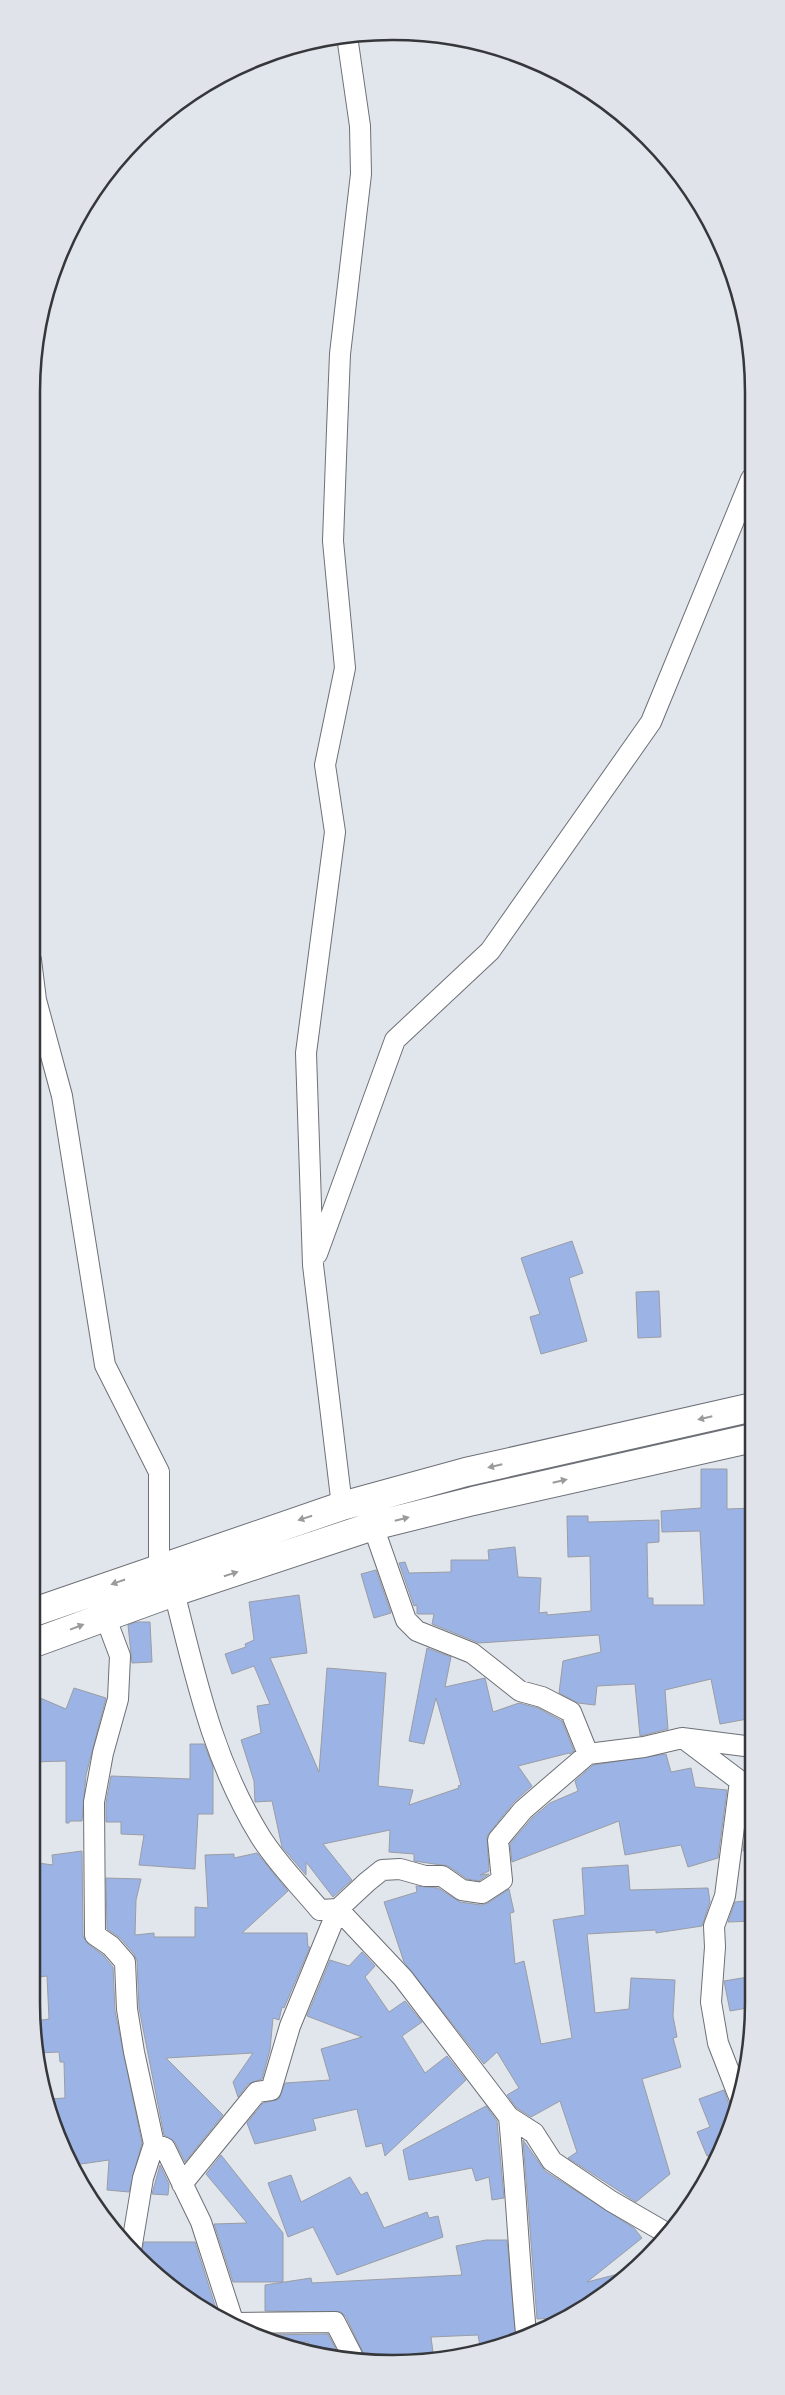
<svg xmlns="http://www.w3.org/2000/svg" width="785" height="2395" font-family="Rubik,sans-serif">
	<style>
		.building { fill: #9cb3e5; stroke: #9a9da4 }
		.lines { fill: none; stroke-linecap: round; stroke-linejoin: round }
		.minor-casing { stroke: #6d7077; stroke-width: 22 }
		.primary-casing { stroke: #6d7077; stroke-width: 30 }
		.minor { stroke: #fff; stroke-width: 20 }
		.primary { stroke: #fff; stroke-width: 28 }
		.oneway { fill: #9a9b9c }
		.rim { fill: none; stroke: #36373a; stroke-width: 2.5 }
	</style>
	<rect width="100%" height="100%" fill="#e1e5ec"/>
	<path class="building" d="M 572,1241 L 583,1273 L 569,1278 L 587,1341 L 541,1354 L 530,1317 L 540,1314 L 521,1258 Z
		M 659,1291 L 661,1337 L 638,1338 L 636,1292 Z
		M 701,1469 L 727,1469 L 727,1509 L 753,1508 L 753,1718 L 720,1724 L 711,1679 L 665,1690 L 668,1729 L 640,1736 L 635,1684 L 597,1686 L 595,1705 L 578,1703 L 559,1693 L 563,1661 L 601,1652 L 599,1635 L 479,1643 L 432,1624 L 434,1614 L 417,1614 L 417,1605 L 414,1606 L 399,1563 L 405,1562 L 409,1573 L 451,1572 L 451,1560 L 489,1560 L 488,1550 L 515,1547 L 518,1577 L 541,1578 L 539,1613 L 547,1612 L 547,1615 L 591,1611 L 590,1556 L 568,1557 L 567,1516 L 588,1516 L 588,1522 L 659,1520 L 659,1542 L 647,1543 L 648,1598 L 653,1598 L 653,1605 L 704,1605 L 700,1531 L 662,1532 L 661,1511 L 701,1508 Z
		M 376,1570 L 391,1613 L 374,1618 L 361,1574 Z
		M 299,1595 L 307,1653 L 270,1658 L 319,1772 L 327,1668 L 386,1673 L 378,1786 L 413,1790 L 409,1805 L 459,1788 L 458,1786 L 461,1785 L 436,1698 L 424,1744 L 409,1741 L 427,1648 L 451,1657 L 445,1687 L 485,1678 L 493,1712 L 519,1703 L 538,1708 L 562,1721 L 574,1751 L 570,1754 L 569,1753 L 518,1766 L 532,1786 L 514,1802 L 487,1836 L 489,1871 L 480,1875 L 489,1874 L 479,1881 L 467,1879 L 448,1866 L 414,1861 L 414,1854 L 389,1852 L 390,1830 L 323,1844 L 352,1880 L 333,1897 L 306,1862 L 306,1875 L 282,1847 L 272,1801 L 255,1802 L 254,1781 L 241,1740 L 261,1733 L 257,1706 L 270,1704 L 254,1666 L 232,1674 L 225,1654 L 246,1647 L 245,1644 L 254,1640 L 249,1602 Z
		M 136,1622 L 150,1622 L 152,1662 L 132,1663 L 128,1625 Z
		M 74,1688 L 106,1698 L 86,1775 L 82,1821 L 70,1821 L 69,1823 L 66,1823 L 66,1761 L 31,1762 L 31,1694 L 66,1709 Z
		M 190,1744 L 204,1744 L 213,1767 L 213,1814 L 198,1814 L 195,1869 L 139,1865 L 144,1835 L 121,1834 L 121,1822 L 106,1822 L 106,1803 L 111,1776 L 190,1779 Z
		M 666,1754 L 671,1772 L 691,1768 L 695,1787 L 727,1790 L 718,1858 L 688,1867 L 681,1845 L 625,1855 L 619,1821 L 512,1862 L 510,1844 L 532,1818 L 550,1803 L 578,1791 L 575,1781 L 593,1765 Z
		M 750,1798 L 753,1798 L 753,1848 L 743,1851 Z
		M 82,1851 L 83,1936 L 88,1944 L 103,1955 L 113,1967 L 115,2011 L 142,2143 L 129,2192 L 107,2190 L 109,2160 L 74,2165 L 59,2140 L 52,2119 L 50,2099 L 65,2098 L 64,2062 L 60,2062 L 59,2052 L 38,2053 L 35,2021 L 49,2019 L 47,1976 L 31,1978 L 31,1862 L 53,1865 L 52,1855 Z
		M 257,1853 L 288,1891 L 242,1933 L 307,1933 L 308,1947 L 310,1947 L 284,2008 L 282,2007 L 279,2020 L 273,2018 L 270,2050 L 262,2079 L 248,2084 L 238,2097 L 233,2082 L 253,2053 L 166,2058 L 223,2115 L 185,2162 L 175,2142 L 164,2135 L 139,2008 L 137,1961 L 134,1954 L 120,1938 L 107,1929 L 106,1878 L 141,1879 L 136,1900 L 135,1935 L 154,1933 L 154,1937 L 195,1937 L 195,1907 L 208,1908 L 205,1855 L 234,1854 L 234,1858 Z
		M 628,1865 L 630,1890 L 708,1888 L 710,1902 L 702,1926 L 656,1933 L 656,1930 L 587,1934 L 595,2013 L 629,2009 L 631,1978 L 675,1980 L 673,2016 L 677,2037 L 673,2038 L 681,2067 L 642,2079 L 670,2174 L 636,2202 L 568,2158 L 577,2152 L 560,2101 L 531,2117 L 517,2108 L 507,2095 L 519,2088 L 497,2052 L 484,2064 L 404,1962 L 384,1902 L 417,1892 L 416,1886 L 438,1888 L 460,1902 L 481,1905 L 488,1903 L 509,1889 L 514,1912 L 510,1913 L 515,1964 L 524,1961 L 541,2044 L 572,2038 L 553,1920 L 585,1915 L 582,1868 Z
		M 754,1900 L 754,1921 L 728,1922 L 735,1902 Z
		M 362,1952 L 375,1966 L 365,1977 L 389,2012 L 405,2001 L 422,2022 L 402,2036 L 425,2073 L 447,2056 L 466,2080 L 385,2156 L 382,2143 L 366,2147 L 357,2109 L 313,2119 L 316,2130 L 255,2144 L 247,2123 L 263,2103 L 279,2099 L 285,2083 L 330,2080 L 321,2049 L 362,2037 L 307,2016 L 330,1960 L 349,1966 Z
		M 754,1976 L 753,2007 L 730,2011 L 724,1981 Z
		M 724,2090 L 728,2102 L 736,2108 L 726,2141 L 720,2152 L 707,2156 L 697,2132 L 710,2127 L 699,2099 Z
		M 486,2106 L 497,2121 L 504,2198 L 492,2200 L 489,2177 L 476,2181 L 472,2168 L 409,2180 L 403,2150 Z
		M 523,2140 L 545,2171 L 634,2228 L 642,2238 L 587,2282 L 634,2270 L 593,2303 L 559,2318 L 537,2319 Z
		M 221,2155 L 283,2233 L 283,2282 L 233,2282 L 214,2224 L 247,2223 L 206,2174 Z
		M 160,2165 L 169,2184 L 168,2195 L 152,2194 Z
		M 291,2175 L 301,2202 L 350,2177 L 361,2195 L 367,2192 L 384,2228 L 427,2212 L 429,2218 L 438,2216 L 443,2237 L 337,2275 L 313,2227 L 288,2237 L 268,2183 Z
		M 486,2240 L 507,2240 L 516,2338 L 486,2352 L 481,2352 L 478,2335 L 431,2337 L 434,2360 L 416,2363 L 367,2361 L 346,2317 L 341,2312 L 265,2311 L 265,2285 L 311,2278 L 312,2283 L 462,2275 L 456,2246 Z
		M 144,2242 L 195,2242 L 219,2318 L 173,2289 L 139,2258 Z
		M 328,2334 L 341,2359 L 310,2350 L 308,2342 L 288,2343 L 266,2336 L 266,2335 Z"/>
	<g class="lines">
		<g class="minor-casing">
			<path id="minor" d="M 31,960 L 36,1000 L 62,1096 L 105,1365 L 159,1472 L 159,1568
				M 317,1254 L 395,1040 L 490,951 L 651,722 L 751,479
				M 342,1506 L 313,1265 L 306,1053 L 335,832 L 325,765 L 345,668 L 333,541 L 337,430 L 340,354 L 361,174 L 360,126 L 347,36
				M 373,1526 L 406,1620 L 417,1631 L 472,1653 L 520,1691 L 542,1697 L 571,1712 L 588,1754
				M 174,1592 C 196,1678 212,1758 260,1836 C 276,1862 300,1886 320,1910 L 338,1909
				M 105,1616 L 120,1656 L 118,1699 L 103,1753 L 94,1802 L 95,1935 L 111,1946 L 125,1962 L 127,2009 L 134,2052 L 154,2144 L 143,2178 L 131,2250
				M 683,1738 L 740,1781 L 725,1896 L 714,1926 L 715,1947 L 711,2002 L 718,2043 L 739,2097
				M 338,1909 L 403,1978 L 509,2117 L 534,2133 L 552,2161 L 611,2201 L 668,2234
				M 509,2117 C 516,2189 519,2261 526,2333
				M 154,2144 L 165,2148 L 201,2222 L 235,2327
				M 182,2184 L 257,2092 L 271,2090 L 290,2026 L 338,1909 L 367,1882 L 382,1870 L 400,1869 L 425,1876 L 442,1876 L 462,1890 L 482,1893 L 502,1880 L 498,1840 L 523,1810 L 588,1754 L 644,1747 L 682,1738 L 753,1747
				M 234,2323 L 335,2322 L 355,2361"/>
		</g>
		<g class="primary-casing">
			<path id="primary" d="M 31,1613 L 342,1506 L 466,1472 L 753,1407
				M 31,1644 L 174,1592 L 373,1526 L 473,1501 L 753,1438"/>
		</g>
		<use href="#minor" class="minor"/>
		<use href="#primary" class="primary"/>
	</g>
	<defs><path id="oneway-solid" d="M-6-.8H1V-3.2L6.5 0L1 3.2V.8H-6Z" transform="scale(1.25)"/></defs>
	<g class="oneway">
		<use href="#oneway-solid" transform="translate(705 1418) rotate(167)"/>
		<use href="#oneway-solid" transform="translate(495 1466) rotate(167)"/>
		<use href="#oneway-solid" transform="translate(560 1481) rotate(-13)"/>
		<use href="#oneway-solid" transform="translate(305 1518) rotate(162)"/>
		<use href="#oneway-solid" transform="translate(402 1519) rotate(-14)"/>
		<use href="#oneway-solid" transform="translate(231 1574) rotate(-18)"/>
		<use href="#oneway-solid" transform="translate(118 1582) rotate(161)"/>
		<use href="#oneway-solid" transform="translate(77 1627) rotate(-21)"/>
	</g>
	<path d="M0 0H785V2395H0ZM392 40H393A352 352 0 0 1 745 392V2003A352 352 0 0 1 393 2355H392A352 352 0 0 1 40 2003V392A352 352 0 0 1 392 40Z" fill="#e0e3ea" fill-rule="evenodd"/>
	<path class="rim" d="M392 40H393A352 352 0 0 1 745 392V2003A352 352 0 0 1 393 2355H392A352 352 0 0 1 40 2003V392A352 352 0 0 1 392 40Z"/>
</svg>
